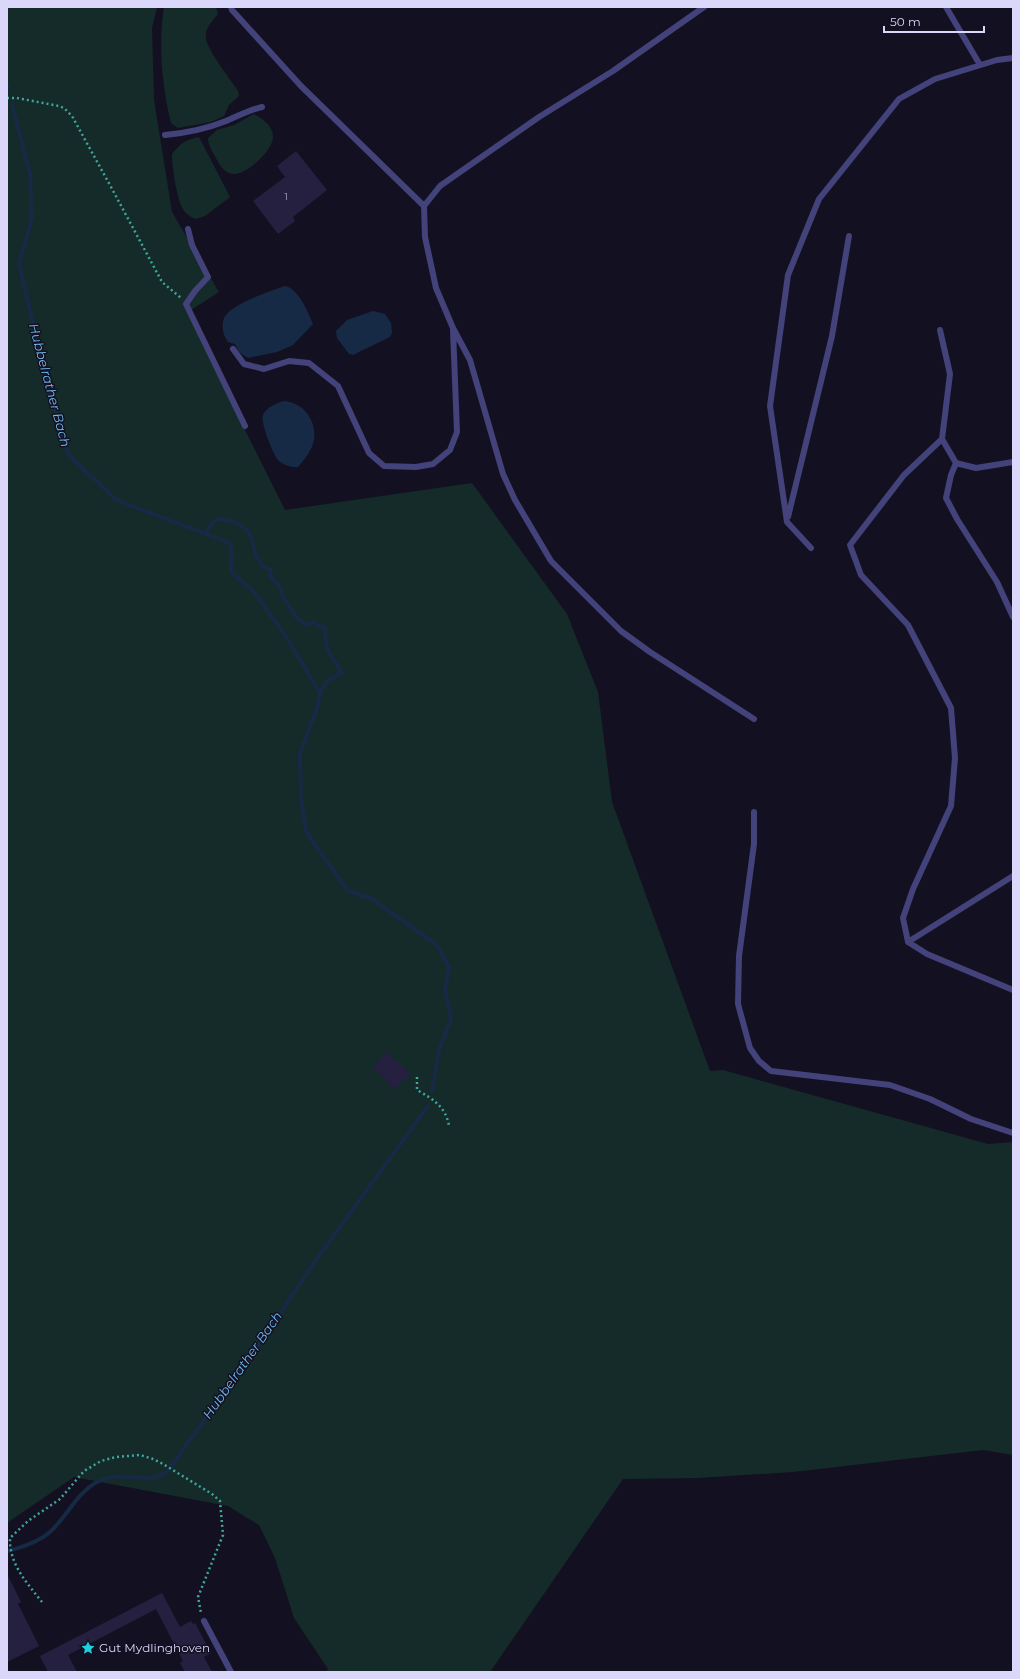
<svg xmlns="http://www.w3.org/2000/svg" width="1020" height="1679" font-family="Montserrat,sans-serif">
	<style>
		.green { fill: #152b29 }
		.water { fill: #162a46 }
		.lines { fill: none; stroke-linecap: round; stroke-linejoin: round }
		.stream { stroke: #162a46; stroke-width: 4 }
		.building { fill: #251f40 }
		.path { stroke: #3fa69d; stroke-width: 2.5; stroke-dasharray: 2 3; stroke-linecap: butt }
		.lane { stroke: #43427a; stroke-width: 6 }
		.labels { text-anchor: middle; stroke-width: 3; stroke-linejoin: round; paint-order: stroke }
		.number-label { font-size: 10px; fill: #ada9cc }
		.poi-label { font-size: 12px; fill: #dad7fa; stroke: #131121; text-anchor: start }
		.water-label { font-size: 13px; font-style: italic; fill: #72b7ec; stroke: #131121 }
	</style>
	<rect width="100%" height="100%" fill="#131121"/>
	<path class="green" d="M 7,7 L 157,7 L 152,28 L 154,100 L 172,212 L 219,292 L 188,312 L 205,350 L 285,510 L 472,483 L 567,614 L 598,692 L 612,802 L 710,1071 L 723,1070 L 988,1144 L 1013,1142 L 1013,1455 L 983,1450 L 793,1472 L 697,1478 L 623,1479 L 490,1672 L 326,1672 L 328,1669 L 294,1618 L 275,1558 L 259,1525 L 228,1506 L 74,1477 L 7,1523 Z
		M 164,7 L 216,7 L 218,14 C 213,20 204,29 206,38 C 207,50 231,80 238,91 L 239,96 L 229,105 L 224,116 L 211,122 L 178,128 L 171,123 C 162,85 158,46 164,7 Z
		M 254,114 C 263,119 272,125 273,136 C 274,150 246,175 233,174 C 224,173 219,164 216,158 C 212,151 208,145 208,138 L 217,130 L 234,125 Z
		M 199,137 L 230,197 L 205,216 L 195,219 C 192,217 187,215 185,212 C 177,203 172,167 172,154 C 181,143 185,140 199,137 Z"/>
	<path class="water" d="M 285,286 C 299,289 308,312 313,324 L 293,345 L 277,352 L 248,358 L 239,352 L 235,344 L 228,342 C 223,335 221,326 224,318 C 230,304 271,291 285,286 Z
		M 373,311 L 385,314 L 391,323 L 392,333 L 390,337 L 353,355 L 349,354 L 337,338 L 336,331 L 347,320 Z
		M 283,401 C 303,402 317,420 314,440 C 312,450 305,459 298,467 C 292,468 283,465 278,460 C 273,454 260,422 263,415 C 267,407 275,404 283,401 Z"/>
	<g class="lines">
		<path class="stream" d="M 7,84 L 8,88
			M 12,105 L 30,174 L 32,218 L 19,264 L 45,374 L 68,454 L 116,500 L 217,538 L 230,544 L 232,554 L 231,572 L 252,590 L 270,614 L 285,635 L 320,693 L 317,709 L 300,753 L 301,799 L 306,832 L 347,890 L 372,899 L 437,945 L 449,967 L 445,990 L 451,1019 L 439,1050 L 432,1091
			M 206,534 C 208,529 210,523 215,521 C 223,515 244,525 249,533 C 253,541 254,548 256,557 L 260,560 L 261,565 L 271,570 L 270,576 L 280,587 L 283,597 L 296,617 L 306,625 L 314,622 L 319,626 L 324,627 C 327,633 325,641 327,648 C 330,657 339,665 342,673 L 327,681 L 320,693
			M 7,1551 C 24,1547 43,1541 55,1527 C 69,1512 80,1490 99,1481 C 122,1469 144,1486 167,1472 L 264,1337 L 313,1264 L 428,1106"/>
	</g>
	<path class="building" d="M 296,151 L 327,190 L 293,217 L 295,221 L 278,234 L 253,201 L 285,177 L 277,166 Z
		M 387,1052 L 410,1073 L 395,1089 L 372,1068 Z
		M 7,1574 L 21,1602 L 18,1604 L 39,1646 L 7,1662 Z
		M 162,1593 L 180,1627 L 191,1621 L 193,1624 L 195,1623 L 211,1653 L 204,1657 L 212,1672 L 185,1672 L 180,1663 L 183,1661 L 156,1609 L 68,1655 L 77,1672 L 48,1672 L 40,1656 Z"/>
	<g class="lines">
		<path class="path" d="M 7,98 L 17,98 L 59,106 L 64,108 L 72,116 L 111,187 L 162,282 L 181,298
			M 417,1077 L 417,1090 C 433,1099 446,1107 449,1126
			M 42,1602 C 27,1583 9,1564 10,1538 L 28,1521 L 60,1499 L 84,1471 L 101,1461 L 116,1457 L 140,1455 L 153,1459 L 163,1464 L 212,1494 L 220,1501 L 223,1535 L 198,1597 L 201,1613"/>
		<path class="lane" d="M 231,7 L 232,10 L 301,86 L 424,206
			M 704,7 L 613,71 L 539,117 L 440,186 L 424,206 L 425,237 L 436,288 L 453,328 L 470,360 L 503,474 L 515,500 L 551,561 L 621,631 L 650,652 L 754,719
			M 946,7 L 980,65
			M 165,135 C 186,133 206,129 226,121 C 238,116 249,110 262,107
			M 188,229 L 192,245 L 208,277 L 195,291 L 186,304 L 245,426
			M 940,330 L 950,374 L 942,439 L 956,463 L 951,475 L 946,498 L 957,519 L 997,582 L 1013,617
			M 233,349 L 244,364 L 264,369 L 289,361 L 309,363 L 338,386 L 369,453 L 384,466 L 416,467 L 433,464 L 450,450 L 457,432 L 453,330
			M 942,439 L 904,475 L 850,545 L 861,575 L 908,625 L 951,708 L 955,758 L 951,806 L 913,889 L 903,918 L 908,942 L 927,954 L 1013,990
			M 956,463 L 976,468 L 1013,462
			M 788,517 L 832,336 L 849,236
			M 811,548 L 787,522 L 770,406 L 788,275 L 819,199 L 899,99 L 935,79 L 997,60 L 1013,58
			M 754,812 L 754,844 L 739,956 L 738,1004 L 750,1048 L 759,1061 L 771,1071 L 890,1085 L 930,1099 L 971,1119 L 1013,1133
			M 908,942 L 1013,876
			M 204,1621 L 231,1672"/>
	</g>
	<defs>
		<g id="sight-bare" transform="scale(1.08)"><path d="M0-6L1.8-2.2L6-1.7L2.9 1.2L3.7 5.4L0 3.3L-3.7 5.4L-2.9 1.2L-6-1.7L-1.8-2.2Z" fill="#1ed0de" stroke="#131121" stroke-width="2.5" paint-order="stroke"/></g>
	</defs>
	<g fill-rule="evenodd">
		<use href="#sight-bare" x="88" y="1648"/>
	</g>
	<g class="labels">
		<g class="number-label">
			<text x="286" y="200">1</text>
		</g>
		<g class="poi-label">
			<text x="99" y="1652">Gut Mydlinghoven</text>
		</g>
		<g class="water-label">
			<text transform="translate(50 385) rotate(75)" y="5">Hubbelrather Bach</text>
			<text transform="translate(242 1365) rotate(-55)" y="5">Hubbelrather Bach</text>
		</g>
	</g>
	<rect width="1020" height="1679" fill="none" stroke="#dad7fa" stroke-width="16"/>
	<path d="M884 26v6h100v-6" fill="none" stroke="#dad7fa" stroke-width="2"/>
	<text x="890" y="26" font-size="12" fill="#dad7fa" stroke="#131121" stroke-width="3" paint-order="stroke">50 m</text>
</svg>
